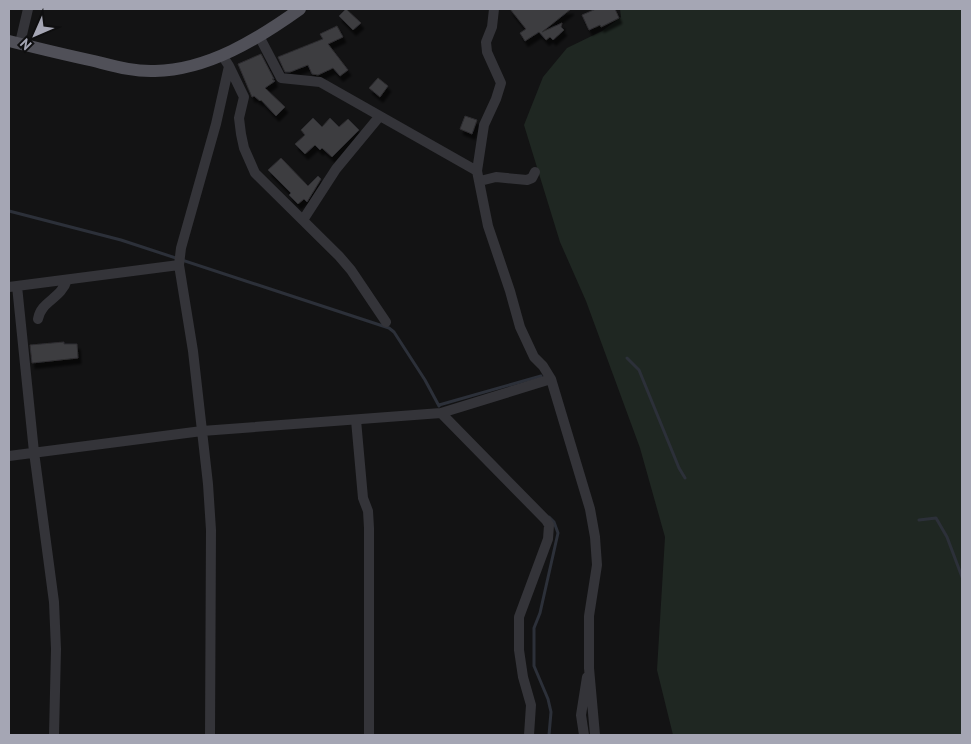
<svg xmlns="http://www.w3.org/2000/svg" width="971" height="744" font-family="'PT Sans',sans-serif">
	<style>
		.green { fill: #1f2722 }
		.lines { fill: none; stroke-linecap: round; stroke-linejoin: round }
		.stream { stroke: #2c3039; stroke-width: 3 }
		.building { fill: #3d3d41; stroke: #2e2d30; filter: url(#shadow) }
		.minor { stroke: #343439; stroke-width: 10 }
		.major { stroke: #505058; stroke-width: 12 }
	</style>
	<defs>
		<filter id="shadow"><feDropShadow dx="3" dy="5.5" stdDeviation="1" flood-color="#0009"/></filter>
	</defs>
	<rect width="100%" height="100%" fill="#131314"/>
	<path class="green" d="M 620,9 L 962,9 L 962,734 L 960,735 L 673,735 L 657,670 L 665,537 L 640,448 L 586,301 L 560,242 L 524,125 L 543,77 L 567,48 L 602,31 L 621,17 Z"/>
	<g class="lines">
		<path class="stream" d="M 9,211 L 121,240 L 389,328 L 394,332 L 425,380 L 439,406
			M 627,358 L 639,370 L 679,468 L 685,478
			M 439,405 L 541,376
			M 919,520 L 936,518 L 947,537 L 962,577
			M 549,735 L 551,712 L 548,699 L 534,666 L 534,628 L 540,613 L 558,533 L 554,522 L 549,517"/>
	</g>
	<path class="building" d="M 346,9 L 361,23 L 353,30 L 339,16 Z
		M 510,9 L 571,9 L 542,32 L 562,23 L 561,27 L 564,30 L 553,40 L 550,37 L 546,40 L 539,32 L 525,41 L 520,33 L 526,29 Z
		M 596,9 L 615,9 L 619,18 L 601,27 L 600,25 L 589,30 L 582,15 Z
		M 337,26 L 343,37 L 328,44 L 348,70 L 340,76 L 333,68 L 318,75 L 312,74 L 308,65 L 290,72 L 285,72 L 278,57 L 323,39 L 320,34 Z
		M 261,54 L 274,79 L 272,79 L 275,81 L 265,88 L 285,107 L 276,116 L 261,100 L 260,101 L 254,96 L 252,97 L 238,64 Z
		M 378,78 L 388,86 L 380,97 L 369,88 Z
		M 465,116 L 477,120 L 472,134 L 460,129 Z
		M 313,118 L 322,127 L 330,118 L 339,127 L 348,119 L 359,130 L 332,157 L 322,148 L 320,150 L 315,145 L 305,154 L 295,144 L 305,135 L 301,130 Z
		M 281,158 L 308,186 L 318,176 L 321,179 L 307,202 L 304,199 L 298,204 L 289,195 L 291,193 L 268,170 Z
		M 64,342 L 64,344 L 77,344 L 78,358 L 32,363 L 30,345 Z"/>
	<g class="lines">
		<path class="minor" d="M 494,9 L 492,27 L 486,42 L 487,52 L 501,83 L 496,99 L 484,125 L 477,171 L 488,226 L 510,291 L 520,327 L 534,357 L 543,366 L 551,379 L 590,509 L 595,537 L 597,565 L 589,616 L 589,668 L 595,735
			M 259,36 L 281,78 L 320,82 L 477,171
			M 20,43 L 28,9
			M 229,66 L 244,97 L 239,118 L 241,134 L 244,148 L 255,173 L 339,256 L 351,270 L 386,322
			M 480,181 L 496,177 L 527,180 L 532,178 L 535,172
			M 303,220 L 336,169 L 379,117
			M 17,286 L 34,452 L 54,602 L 56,649 L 54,735
			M 9,287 L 179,265
			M 38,319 C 41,301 61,299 67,280
			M 441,413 L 546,520 L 549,525 L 548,539 L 519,617 L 519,650 L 523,677 L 531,705 L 529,735
			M 356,420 L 363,498 L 368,511 L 369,528 L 369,735
			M 9,456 L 202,431 L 441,413 L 551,379
			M 210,735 L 211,530 L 208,484 L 193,351 L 179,265 L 181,248 L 216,124 L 229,66 L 222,55
			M 584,735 L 581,715 L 587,677"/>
		<path class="major" d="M 9,41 C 37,48 66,55 94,61 C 114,66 134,72 155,71 C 208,70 258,39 300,9"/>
	</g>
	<rect width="971" height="744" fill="none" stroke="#a5a6b4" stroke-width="20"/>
	<g transform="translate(35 35) rotate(225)" stroke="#0e0e0f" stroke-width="4" paint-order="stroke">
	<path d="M0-4L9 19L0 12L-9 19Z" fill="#a5a6b4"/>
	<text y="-8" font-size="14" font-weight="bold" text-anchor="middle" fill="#a5a6b4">N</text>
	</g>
</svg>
